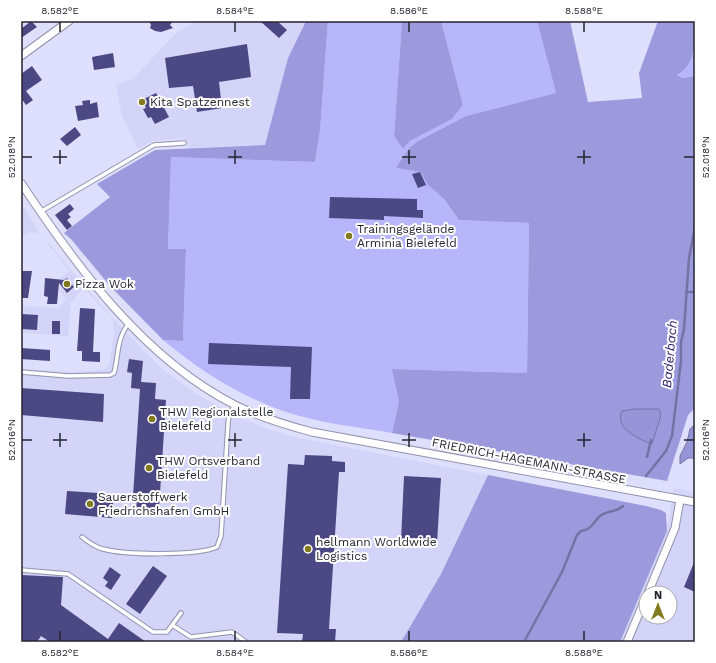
<svg xmlns="http://www.w3.org/2000/svg" width="716" height="663" font-family="'Work Sans',sans-serif">
	<style>
		.built { fill: #d3d4f8; fill-rule: evenodd }
		.green { fill: #b7b6fa }
		.forest { fill: #9c9add }
		.water { fill: #9795d8; stroke: #7573a6 }
		.lines { fill: none; stroke-linecap: round; stroke-linejoin: round }
		.stream { stroke: #7573a6; stroke-width: 2.5 }
		.building { fill: #4c4884 }
		.service-casing { stroke: #9292ae; stroke-width: 5.5 }
		.minor-casing { stroke: #9292ae; stroke-width: 9 }
		.service { stroke: #fff; stroke-width: 3.5 }
		.minor { stroke: #fff; stroke-width: 7 }
		.ticks { fill: none; stroke: #252530; stroke-width: 1.5 }
		.poi-dot { fill: #817a1f; stroke: #fff; stroke-width: 1.5 }
		.labels { text-anchor: middle; stroke-width: 4; stroke-linejoin: round; paint-order: stroke }
		.poi-label { font-size: 12px; fill: #252530; stroke: #fff; text-anchor: start }
		.street-label { font-size: 12px; fill: #252530; stroke: #fff }
		.water-label { font-size: 13px; font-style: italic; fill: #2b1c69; stroke: #fff }
		.neatline { fill: none; stroke: #252530; stroke-width: 1.5 }
		.ticks-label { font-size: 10px; text-anchor: middle; fill: #252530 }
	</style>
	<rect width="100%" height="100%" fill="#dedffc"/>
	<path class="built" d="M 194,21 L 306,21 L 288,58 L 265,145 L 189,148 L 184,138 L 152,141 L 138,149 L 122,116 L 116,85 L 133,79 L 173,36 Z
		M 21,202 L 39,232 L 113,319 L 162,369 L 198,395 L 243,419 L 273,431 L 294,437 L 488,475 L 441,574 L 401,642 L 21,642 L 21,369 L 71,372 L 103,370 L 108,367 L 110,361 L 114,334 L 113,320 L 84,288 L 71,302 L 68,336 L 21,333 L 21,306 L 59,308 L 66,299 L 60,291 L 61,278 L 70,271 L 39,233 L 30,232 L 21,238 Z
		M 674,488 L 695,492 L 695,642 L 620,642 L 667,531 ZM 646,593 L 670,593 L 670,617 L 646,617 Z"/>
	<path class="green" d="M 328,21 L 402,21 L 394,136 L 403,149 L 410,141 L 452,119 L 463,105 L 441,21 L 537,21 L 556,93 L 466,116 L 418,141 L 409,148 L 397,168 L 421,172 L 427,184 L 444,199 L 459,220 L 529,223 L 527,373 L 393,369 L 399,401 L 392,433 C 358,427 319,423 286,412 C 240,396 200,371 163,340 L 183,341 L 186,249 L 168,249 L 171,157 L 315,162 L 320,131 Z
		M 695,49 L 695,76 L 683,78 L 677,75 C 688,70 691,59 695,49 Z"/>
	<path class="forest" d="M 306,21 L 328,21 L 320,131 L 315,162 L 171,157 L 168,249 L 186,249 L 183,341 L 163,340 L 110,286 L 71,239 L 64,233 L 110,197 L 97,184 L 155,150 L 265,145 L 288,58 Z
		M 402,21 L 441,21 L 463,105 L 452,119 L 410,141 L 403,149 L 394,136 Z
		M 537,21 L 570,21 L 588,102 L 642,98 L 639,73 L 658,21 L 695,21 C 695,39 697,65 677,75 L 683,78 L 695,76 L 695,408 L 688,415 L 667,481 L 392,433 L 399,401 L 392,369 L 527,373 L 529,223 L 459,220 L 444,199 L 427,184 L 421,172 L 396,168 L 409,148 L 418,141 L 466,116 L 556,93 Z
		M 488,475 L 646,506 L 661,510 L 666,513 L 667,531 L 620,642 L 401,642 L 441,574 Z"/>
	<path class="water" d="M 635,409 L 659,409 L 661,415 L 652,444 C 639,439 614,429 622,411 Z
		M 693,426 L 695,426 L 695,458 L 688,458 L 680,464 L 680,456 L 687,442 L 690,429 Z"/>
	<g class="lines">
		<path class="stream" d="M 686,292 L 695,292
			M 647,457 L 651,440
			M 646,476 L 666,451 L 672,436 L 681,361 L 681,342 L 684,329 L 689,258 L 695,227
			M 524,642 L 562,572 L 577,535 L 581,531 C 591,530 593,523 599,517 C 605,510 616,513 623,506"/>
	</g>
	<path class="building" d="M 31,21 L 37,27 L 21,38 L 21,29 Z
		M 149,21 L 173,21 L 170,25 L 173,28 L 161,32 L 155,31 L 150,28 L 151,25 Z
		M 260,21 L 277,21 L 287,30 L 279,38 Z
		M 247,44 L 251,77 L 219,82 L 222,108 L 197,112 L 193,86 L 169,88 L 165,58 Z
		M 113,53 L 115,67 L 94,70 L 92,57 Z
		M 32,66 L 42,80 L 26,91 L 33,100 L 26,105 L 21,98 L 21,74 Z
		M 156,93 L 169,117 L 155,124 L 151,117 L 148,118 L 143,109 L 146,108 L 142,100 Z
		M 90,100 L 90,104 L 97,102 L 99,117 L 78,121 L 75,106 L 83,105 L 82,101 Z
		M 75,127 L 81,135 L 67,146 L 60,139 Z
		M 420,172 L 426,185 L 418,188 L 412,174 Z
		M 330,197 L 417,199 L 417,210 L 423,210 L 423,218 L 384,216 L 384,220 L 329,218 Z
		M 70,204 L 74,209 L 68,214 L 71,217 L 67,220 L 72,226 L 67,230 L 55,215 Z
		M 21,271 L 32,271 L 28,298 L 21,298 Z
		M 45,278 L 64,280 L 67,278 L 74,287 L 67,293 L 59,283 L 57,304 L 47,304 L 48,297 L 44,296 Z
		M 80,308 L 95,309 L 93,352 L 100,352 L 100,362 L 82,361 L 82,351 L 77,351 Z
		M 21,314 L 38,315 L 37,330 L 21,329 Z
		M 52,321 L 60,321 L 60,334 L 52,334 Z
		M 209,343 L 312,347 L 310,399 L 290,399 L 291,367 L 208,364 Z
		M 21,348 L 50,350 L 50,361 L 21,359 Z
		M 129,359 L 143,361 L 141,382 L 156,383 L 155,399 L 166,400 L 159,509 L 143,508 L 143,511 L 136,511 L 137,496 L 133,496 L 140,389 L 131,388 L 132,373 L 127,372 Z
		M 21,388 L 104,394 L 103,422 L 21,415 Z
		M 305,455 L 332,456 L 332,461 L 345,462 L 345,472 L 339,472 L 329,629 L 336,629 L 335,642 L 302,642 L 303,634 L 277,633 L 288,464 L 304,465 Z
		M 404,476 L 441,478 L 437,543 L 401,541 Z
		M 67,491 L 114,494 L 112,518 L 65,514 Z
		M 695,560 L 695,592 L 684,587 Z
		M 153,566 L 167,576 L 140,614 L 126,604 Z
		M 110,567 L 121,575 L 111,590 L 105,586 L 108,582 L 103,578 Z
		M 21,575 L 63,577 L 61,605 L 108,639 L 119,623 L 146,642 L 50,642 L 41,636 L 37,642 L 21,642 Z"/>
	<g class="lines">
		<g class="service-casing">
			<path id="service" d="M 40,212 L 154,145 L 184,143
				M 21,372 L 68,376 L 110,375 L 114,373 C 119,355 116,339 129,323
				M 82,537 C 88,542 95,547 103,549 C 125,555 197,556 217,547 L 221,536 L 228,424 L 229,415 L 235,405
				M 21,570 L 68,574 L 153,632 L 167,632 L 181,613
				M 172,625 L 191,637 L 232,632 L 246,642"/>
		</g>
		<g class="minor-casing">
			<path id="minor" d="M 21,56 L 69,21
				M 21,183 C 76,266 144,359 235,405 C 259,417 286,425 312,432 L 695,502
				M 648,593 L 675,528 L 680,500
				M 627,642 L 646,597"/>
		</g>
		<use href="#service" class="service"/>
		<use href="#minor" class="minor"/>
	</g>
	<path class="ticks" d="M 60,22 L 60,32M 235,22 L 235,32M 409,22 L 409,32M 584,22 L 584,32M 60,150 L 60,164M 235,150 L 235,164M 409,150 L 409,164M 584,150 L 584,164M 22,157 L 32,157M 53,157 L 67,157M 228,157 L 242,157M 402,157 L 416,157M 577,157 L 591,157M 684,157 L 694,157M 60,433 L 60,447M 235,433 L 235,447M 409,433 L 409,447M 584,433 L 584,447M 22,440 L 32,440M 53,440 L 67,440M 228,440 L 242,440M 402,440 L 416,440M 577,440 L 591,440M 684,440 L 694,440M 60,631 L 60,641M 235,631 L 235,641M 409,631 L 409,641M 584,631 L 584,641"/>
	<g class="poi-dot">
		<circle cx="142" cy="102" r="4"/>
		<circle cx="349" cy="236" r="4"/>
		<circle cx="67" cy="284" r="4"/>
		<circle cx="152" cy="419" r="4"/>
		<circle cx="149" cy="468" r="4"/>
		<circle cx="90" cy="504" r="4"/>
		<circle cx="308" cy="549" r="4"/>
	</g>
	<g class="labels">
		<g class="poi-label">
			<text x="150" y="106">Kita Spatzennest</text>
			<text x="357" y="233">Trainingsgelände<tspan x="357" dy="14">Arminia Bielefeld</tspan></text>
			<text x="75" y="288">Pizza Wok</text>
			<text x="160" y="416">THW Regionalstelle<tspan x="160" dy="14">Bielefeld</tspan></text>
			<text x="157" y="465">THW Ortsverband<tspan x="157" dy="14">Bielefeld</tspan></text>
			<text x="98" y="501">Sauerstoffwerk<tspan x="98" dy="14">Friedrichshafen GmbH</tspan></text>
			<text x="316" y="546">hellmann Worldwide<tspan x="316" dy="14">Logistics</tspan></text>
		</g>
		<g class="street-label">
			<text transform="translate(529 461) rotate(11)" y="4">FRIEDRICH-HAGEMANN-STRASSE</text>
		</g>
		<g class="water-label">
			<text transform="translate(669 354) rotate(-85)" y="5">Baderbach</text>
		</g>
	</g>
	<rect width="716" height="663" fill="none" stroke="#ffffff" stroke-width="44"/>
	<g transform="translate(658 605)"><circle r="19" fill="#ffffff" stroke="#a8a8ac"/>
	<path d="M0-3L7 15L0 10L-7 15Z" fill="#817a1f"/>
	<text y="-6" font-size="11" font-weight="bold" text-anchor="middle" fill="#252530">N</text>
	</g>
	<rect x="22" y="22" width="672" height="619" class="neatline"/>
	<g class="ticks-label">
		<text x="60" y="14">8.582°E</text>
		<text x="235" y="14">8.584°E</text>
		<text x="409" y="14">8.586°E</text>
		<text x="584" y="14">8.588°E</text>
		<text transform="translate(11 157) rotate(-90)" y="4">52.018°N</text>
		<text transform="translate(705 157) rotate(-90)" y="4">52.018°N</text>
		<text transform="translate(11 440) rotate(-90)" y="4">52.016°N</text>
		<text transform="translate(705 440) rotate(-90)" y="4">52.016°N</text>
		<text x="60" y="656">8.582°E</text>
		<text x="235" y="656">8.584°E</text>
		<text x="409" y="656">8.586°E</text>
		<text x="584" y="656">8.588°E</text>
	</g>
</svg>
